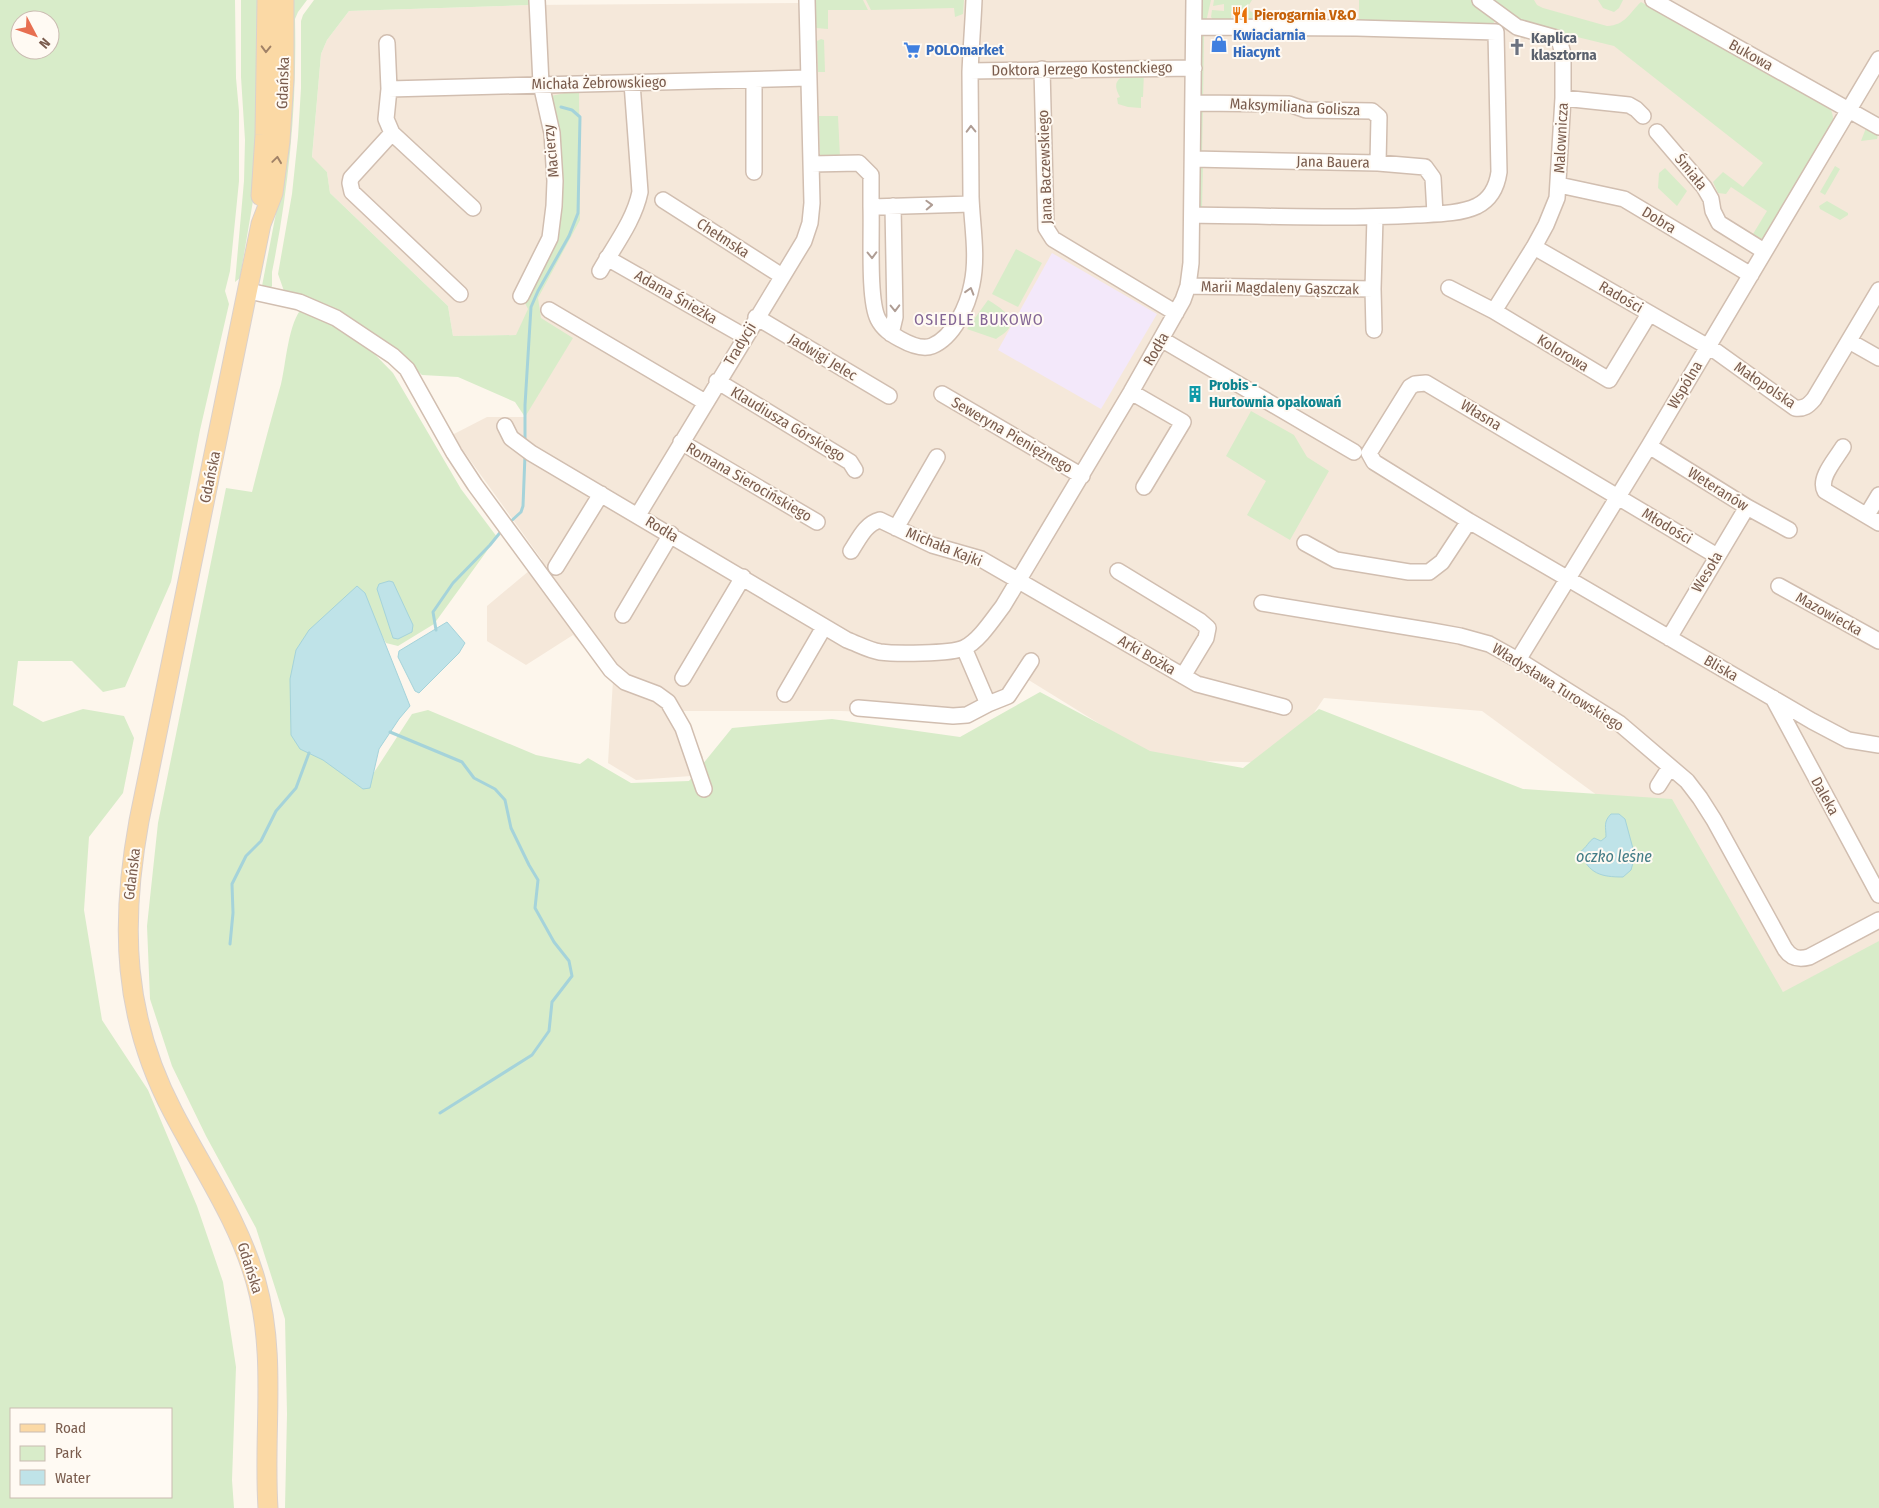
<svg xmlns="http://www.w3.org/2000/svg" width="1879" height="1508" font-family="'Fira Sans Condensed',sans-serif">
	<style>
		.residential { fill: #f5e8da }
		.education { fill: #f3e8fa }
		.green { fill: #d8ecc9; fill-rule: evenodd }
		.water { fill: #bfe3e8; stroke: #a5d3da }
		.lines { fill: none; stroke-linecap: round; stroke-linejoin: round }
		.stream { stroke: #a5d3da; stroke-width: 3 }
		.minor-casing { stroke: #d1beb0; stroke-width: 18 }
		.major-casing { stroke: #dad1cd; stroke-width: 21 }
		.minor { stroke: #fff; stroke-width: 15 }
		.major { stroke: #fbd9a5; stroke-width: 19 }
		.oneway { stroke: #a18267 }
		.oneway2 { stroke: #af9d94 }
		.labels { text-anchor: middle; stroke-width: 4; stroke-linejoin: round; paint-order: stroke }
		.food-label { font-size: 15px; font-weight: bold; fill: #c56008; stroke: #fffaf3; text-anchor: start }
		.shop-label { font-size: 15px; font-weight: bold; fill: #366cbe; stroke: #fffaf3; text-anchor: start }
		.worship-label { font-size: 15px; font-weight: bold; fill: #5b616d; stroke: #fffaf3; text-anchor: start }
		.street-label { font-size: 15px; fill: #7a5c4d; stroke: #fffaf3 }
		.culture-label { font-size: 15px; font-weight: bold; fill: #0d838f; stroke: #fffaf3; text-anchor: start }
		.neighbourhood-label { font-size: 16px; letter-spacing: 1px; fill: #846695; stroke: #fffaf3 }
		.water-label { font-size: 16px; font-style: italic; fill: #437c86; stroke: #fffaf3 }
	</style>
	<rect width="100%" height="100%" fill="#fdf6ec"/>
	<path class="residential" d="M 853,0 L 1879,0 L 1879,968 L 1800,1014 L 1676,853 L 1482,711 L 1324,698 L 1280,763 L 1158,760 L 1027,679 L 972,716 L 841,711 L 683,711 L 703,757 L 691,776 L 636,780 L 608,763 L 613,680 L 573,635 L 526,665 L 487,641 L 487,606 L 542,560 L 452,435 L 487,417 L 525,417 L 516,335 L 453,336 L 448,306 L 330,193 L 327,172 L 312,158 L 321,54 L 327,40 L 349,11 L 529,5 L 799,3 L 852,7 Z"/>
	<path class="education" d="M 1052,253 L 1157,314 L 1101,409 L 998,350 Z"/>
	<path class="green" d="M 0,0 L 235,0 L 236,78 L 239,111 L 239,181 L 230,271 L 225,291 L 229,304 L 200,430 L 171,582 L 125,687 L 103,692 L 72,661 L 18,661 L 13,705 L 43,722 L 83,709 L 124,716 L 134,738 L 123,793 L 89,837 L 84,910 L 102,1020 L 148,1090 L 197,1206 L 223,1282 L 236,1367 L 232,1480 L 234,1508 L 0,1508 ZM 20,20 L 50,20 L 50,50 L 20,50 ZM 11,1409 L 171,1409 L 171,1497 L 11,1497 Z
		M 241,0 L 261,0 L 255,189 L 240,278 L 235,282 L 244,181 L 245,140 L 241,77 Z
		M 294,0 L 307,0 L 298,12 L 295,19 C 297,105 289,188 272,272 L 272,286 L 270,289 L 263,289 L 262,286 L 280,192 Z
		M 314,0 L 529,0 L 529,5 L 349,11 L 327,40 L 321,54 L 312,157 L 327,172 L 330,193 L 448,306 L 453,336 L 516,335 L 528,309 L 524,301 L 555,242 L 562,198 L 551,96 L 579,90 L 580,220 L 538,298 L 541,318 L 573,338 L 525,417 L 515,402 L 458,377 L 422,375 L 400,355 L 284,291 L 278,274 L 292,194 L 298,137 L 301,88 L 301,21 L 303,15 Z
		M 815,0 L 863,0 L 868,10 L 828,10 L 828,29 L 816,28 Z
		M 866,0 L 964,0 L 963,14 L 955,17 L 954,8 L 871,10 Z
		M 1199,0 L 1211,0 L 1206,22 L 1200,17 Z
		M 1214,0 L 1252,0 L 1249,5 L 1250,11 L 1259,16 L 1259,22 L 1241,23 L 1243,11 L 1231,11 L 1231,23 L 1216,23 L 1211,17 L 1212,10 L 1224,11 L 1224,4 L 1213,6 Z
		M 1359,0 L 1473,0 L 1496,18 L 1493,24 L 1359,24 Z
		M 1487,0 L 1534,0 L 1537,5 L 1543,8 L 1607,26 C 1626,25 1629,13 1641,2 L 1820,100 C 1830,107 1834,111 1833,124 L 1764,240 L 1753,234 L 1767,211 L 1731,187 L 1726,194 L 1718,193 L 1713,182 L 1723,172 L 1743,187 L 1763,163 L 1614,46 L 1516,22 Z
		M 1598,0 L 1623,0 L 1619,8 L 1614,12 L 1603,8 Z
		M 1204,33 L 1203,101 L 1198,97 L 1199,37 Z
		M 821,39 L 824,40 L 825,72 L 818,72 L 817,41 Z
		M 1144,72 L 1143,97 L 1141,97 L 1141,108 L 1128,107 L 1118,104 L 1117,98 L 1120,97 C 1107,76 1130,73 1144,72 Z
		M 1203,106 L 1202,155 L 1199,153 L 1198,109 Z
		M 819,116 L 838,116 L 840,157 L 820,158 Z
		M 1866,128 L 1878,135 L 1877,139 L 1861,141 Z
		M 1203,163 L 1202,209 L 1199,205 L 1198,168 Z
		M 1835,166 L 1840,169 L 1825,195 L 1820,192 Z
		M 1665,168 L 1687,191 L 1677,206 L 1658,188 L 1659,173 Z
		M 1827,201 L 1848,213 L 1848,215 L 1840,220 L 1820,209 L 1819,206 Z
		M 1016,249 L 1042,263 L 1018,307 L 992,294 Z
		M 988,300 C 996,305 1015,315 1009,328 C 1007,332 1000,336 996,339 L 967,329 Z
		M 303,307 L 352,331 L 393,373 L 461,489 L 497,537 L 434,624 L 398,646 L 386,643 L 358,593 L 371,777 L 412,714 L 428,710 L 536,755 L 580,764 L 588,758 L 631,783 L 689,781 L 732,728 L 832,719 L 960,737 L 1040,692 L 1150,751 L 1243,768 L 1319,709 L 1523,789 L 1672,799 L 1783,992 L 1879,941 L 1879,1508 L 285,1508 L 287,1414 L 285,1319 L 256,1228 L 206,1136 L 172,1066 L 150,999 L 147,926 L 158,823 L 226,488 L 252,492 C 261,456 271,420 281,384 C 286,364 288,322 303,307 Z
		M 1251,411 L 1294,435 L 1307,457 L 1329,471 L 1290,540 L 1247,515 L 1266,481 L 1226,456 Z"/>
	<path class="water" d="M 389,581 L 393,582 L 413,625 L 412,632 L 398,639 L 393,638 L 377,589 L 379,584 Z
		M 357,586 L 365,593 L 410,706 L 399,719 L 379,749 L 370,788 L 363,789 L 323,760 L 300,749 L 291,735 L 290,679 L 296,650 L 309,630 Z
		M 447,622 L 465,643 L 459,653 L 419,693 L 415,691 L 398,657 L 399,651 Z
		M 1611,814 L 1619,814 L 1625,819 L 1635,856 L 1631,870 L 1623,877 C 1601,877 1589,874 1580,852 C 1587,847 1588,842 1594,838 L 1601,841 L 1606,837 C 1606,827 1603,822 1611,814 Z"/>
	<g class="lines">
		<path class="stream" d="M 525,443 L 525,405 L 531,307 L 538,291 L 569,236 L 578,213 L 580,117 L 572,110 L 561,107
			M 509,523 L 521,512 L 523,506 L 525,455
			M 436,630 L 433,612 L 453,583 L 490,545 L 503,529
			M 390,732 L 462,762 L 474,778 L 495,789 L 505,800 L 511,828 L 529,865 L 538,880 L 535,908 L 554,942 L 569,961 L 572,976 L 552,1002 L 549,1031 L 532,1055 L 440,1113
			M 230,944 L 233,913 L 232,884 L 246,856 L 261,841 L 276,811 L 296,788 L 309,753"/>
		<g class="minor-casing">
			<path id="minor" d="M 1480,0 L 1517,27 L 1556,38 L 1560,43 L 1563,54 L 1563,98 L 1557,198 L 1546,225 L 1534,247 L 1494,311
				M 1653,0 L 1879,127
				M 387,43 L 389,89
				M 1042,69 L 1046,228 L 1053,239 L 1176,313
				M 970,71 L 1194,68
				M 754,81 L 754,172
				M 1563,98 L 1629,105 L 1636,109 L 1643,116
				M 1193,103 L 1289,104 L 1306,110 L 1372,111 L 1379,117 L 1378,163
				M 1657,132 L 1704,187 L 1711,199 L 1713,211 L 1719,223 L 1764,251
				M 392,133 L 351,178 L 350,183 L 352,192 L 460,294
				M 1193,159 L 1378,163 L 1425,167 L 1433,178 L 1435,214
				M 811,164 L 859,163 L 871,175 L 871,207 L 971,204
				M 1559,185 L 1624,199 L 1751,275
				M 663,200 L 782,276
				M 871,207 C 872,232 868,300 878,319 C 883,329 891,334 900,339 C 909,344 922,350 932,346 C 954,337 968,305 972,284 C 978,256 972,225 971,197 C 971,155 970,113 970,72 C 971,48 973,24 974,0
				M 473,208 L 392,133 L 386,119 L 389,89 L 808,78
				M 1192,215 C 1267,216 1342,219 1417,215 C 1436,214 1460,214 1477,206 C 1491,199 1497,186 1499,172 L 1496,32 L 1357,28 L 1194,27
				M 1534,247 L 1717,352 L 1795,408 C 1804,409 1808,406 1814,399 L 1879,290
				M 607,258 L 744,336
				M 600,271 C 614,246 634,221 640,192 L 632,83
				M 1188,286 L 1373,289
				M 1449,288 L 1494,311 L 1609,380 L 1649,314
				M 249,291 L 299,302 L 336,318 L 393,356 L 407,369 L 454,453 L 475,485 L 611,670 L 625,682 L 657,694 L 668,702 L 683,728 L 704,789
				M 521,296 L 550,238 L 554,206 L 555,181 L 552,133 L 541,84 L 537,0
				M 549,310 L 705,402
				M 756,317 L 889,396
				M 1374,330 L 1373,289 L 1375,217
				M 891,334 L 895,317 L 893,206
				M 1161,339 L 1354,452
				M 1849,341 L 1879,358
				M 717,381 L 850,462 L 855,470
				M 1131,392 L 1183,422 L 1144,487
				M 942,394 L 1082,476
				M 505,426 L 511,438 L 531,453 L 847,640 C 858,644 868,650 880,652 C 894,654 951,654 964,648 C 979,641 993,619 1003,606 L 1131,392 L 1183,300 L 1188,286 L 1191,263 L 1194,0
				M 681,442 L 817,522
				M 1649,446 L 1747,507 L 1789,530
				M 1843,447 C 1836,459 1818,478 1825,491 L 1879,523
				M 638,515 L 804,241 L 810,223 L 812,203 L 807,0
				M 1867,515 L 1879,495
				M 896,528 L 937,457
				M 1305,543 L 1336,560 L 1409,572 L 1429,572 L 1442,562 L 1469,521
				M 851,551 C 859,539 865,524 880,520 L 932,545 L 981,559 L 1197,684 L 1284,707
				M 1717,556 L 1426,383 L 1415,384 L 1410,387 L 1369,453 L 1374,462 L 1469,521 L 1812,721 L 1848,740 L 1879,745
				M 556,567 L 601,494
				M 1118,571 L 1200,621 L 1208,628 L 1206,638 L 1183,676
				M 1779,586 L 1879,641
				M 1262,603 L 1432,631 L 1460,636 L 1489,644 L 1525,664 L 1619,723 L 1687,781 L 1700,798 L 1714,820 L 1785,949 C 1791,958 1798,960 1809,957 L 1879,920
				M 623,615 L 671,534
				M 1669,638 L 1747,507
				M 964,648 L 988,704 L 1008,696 L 1031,661
				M 1518,660 L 1649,446 L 1879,59
				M 683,678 L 743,577
				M 785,694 L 824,627
				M 1773,698 L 1879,895
				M 858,708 L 953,716 L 967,715 L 988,704
				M 1658,786 L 1670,767"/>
		</g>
		<g class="major-casing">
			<path id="major" d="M 261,196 L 265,135 L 267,0
				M 268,1508 C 263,1432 277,1356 256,1282 C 239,1221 202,1168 173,1112 C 123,1017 120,925 139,821 L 261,224 L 273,193 L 280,141 L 284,79 L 284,0"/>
		</g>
		<use href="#minor" class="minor"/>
		<use href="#major" class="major"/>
	</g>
	<defs><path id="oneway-chevron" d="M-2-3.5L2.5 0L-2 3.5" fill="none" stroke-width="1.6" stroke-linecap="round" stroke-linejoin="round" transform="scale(1.25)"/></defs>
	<g class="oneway">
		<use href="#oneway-chevron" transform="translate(266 49) rotate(91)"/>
		<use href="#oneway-chevron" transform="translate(277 160) rotate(-82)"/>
	</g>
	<g class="oneway2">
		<use href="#oneway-chevron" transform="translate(971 129) rotate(-91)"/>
		<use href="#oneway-chevron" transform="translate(929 205) rotate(-2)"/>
		<use href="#oneway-chevron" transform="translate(872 255) rotate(89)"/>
		<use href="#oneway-chevron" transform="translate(970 291) rotate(-73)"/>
		<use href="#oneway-chevron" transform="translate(895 308) rotate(89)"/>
	</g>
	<defs>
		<g id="restaurant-bare" transform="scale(1.35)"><path d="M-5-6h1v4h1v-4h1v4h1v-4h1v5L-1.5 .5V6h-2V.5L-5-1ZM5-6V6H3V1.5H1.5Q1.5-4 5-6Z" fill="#e8710a" stroke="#fffaf3" stroke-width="2.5" paint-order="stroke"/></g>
		<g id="shop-bare" transform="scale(1.35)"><path d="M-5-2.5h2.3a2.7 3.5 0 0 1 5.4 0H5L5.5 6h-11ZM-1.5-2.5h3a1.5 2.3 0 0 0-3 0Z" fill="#3f7fe0" stroke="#fffaf3" stroke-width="2.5" paint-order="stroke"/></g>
		<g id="church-bare" transform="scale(1.35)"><path d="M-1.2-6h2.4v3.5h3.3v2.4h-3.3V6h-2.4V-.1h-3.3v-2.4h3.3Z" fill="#6b7280" stroke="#fffaf3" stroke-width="2.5" paint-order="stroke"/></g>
		<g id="supermarket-bare" transform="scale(1.35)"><path d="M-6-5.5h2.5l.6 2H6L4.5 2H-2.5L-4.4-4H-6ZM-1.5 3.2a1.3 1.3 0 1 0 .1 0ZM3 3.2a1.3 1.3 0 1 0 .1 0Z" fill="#3f7fe0" stroke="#fffaf3" stroke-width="2.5" paint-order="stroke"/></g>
		<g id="building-bare" transform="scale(1.35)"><path d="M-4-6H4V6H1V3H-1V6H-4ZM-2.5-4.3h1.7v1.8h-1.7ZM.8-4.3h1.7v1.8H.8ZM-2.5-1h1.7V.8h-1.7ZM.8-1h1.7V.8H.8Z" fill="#0f9aa8" stroke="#fffaf3" stroke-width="2.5" paint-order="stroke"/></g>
	</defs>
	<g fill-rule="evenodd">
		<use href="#restaurant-bare" x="1240" y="15"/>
		<use href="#shop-bare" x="1219" y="44"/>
		<use href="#church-bare" x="1517" y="47"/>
		<use href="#supermarket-bare" x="912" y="50"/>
		<use href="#building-bare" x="1195" y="394"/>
	</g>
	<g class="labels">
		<g class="food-label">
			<text x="1254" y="20">Pierogarnia V&amp;O</text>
		</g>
		<g class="shop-label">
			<text x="1233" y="40">Kwiaciarnia<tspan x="1233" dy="17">Hiacynt</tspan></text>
			<text x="926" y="55">POLOmarket</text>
		</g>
		<g class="worship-label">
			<text x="1531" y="43">Kaplica<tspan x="1531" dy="17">klasztorna</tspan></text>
		</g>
		<g class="street-label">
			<text transform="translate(1751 55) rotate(29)" y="5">Bukowa</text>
			<text transform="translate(1082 69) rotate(-1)" y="5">Doktora Jerzego Kostenckiego</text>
			<text transform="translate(283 83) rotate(-88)" y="5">Gdańska</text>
			<text transform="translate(599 83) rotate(-1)" y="5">Michała Żebrowskiego</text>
			<text transform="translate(1295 107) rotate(3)" y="5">Maksymiliana Golisza</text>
			<text transform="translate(1561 138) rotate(-87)" y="5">Malownicza</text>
			<text transform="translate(551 151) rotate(-96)" y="5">Macierzy</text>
			<text transform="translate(1333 162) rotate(1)" y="5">Jana Bauera</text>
			<text transform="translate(1045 167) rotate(-92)" y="5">Jana Baczewskiego</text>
			<text transform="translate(1691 172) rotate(51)" y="5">Śmiała</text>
			<text transform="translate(1659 220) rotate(31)" y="5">Dobra</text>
			<text transform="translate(723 238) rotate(33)" y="5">Chełmska</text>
			<text transform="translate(1280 288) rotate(1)" y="5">Marii Magdaleny Gąszczak</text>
			<text transform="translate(676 297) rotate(30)" y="5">Adama Śnieżka</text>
			<text transform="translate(1621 297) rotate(30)" y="5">Radości</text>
			<text transform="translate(740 344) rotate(-59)" y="5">Tradycji</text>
			<text transform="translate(1156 349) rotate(-60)" y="5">Rodła</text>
			<text transform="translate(1563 353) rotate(31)" y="5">Kolorowa</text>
			<text transform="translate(823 357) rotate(31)" y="5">Jadwigi Jelec</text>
			<text transform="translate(1685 385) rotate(-59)" y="5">Wspólna</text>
			<text transform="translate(1765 385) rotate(34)" y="5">Małopolska</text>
			<text transform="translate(1481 415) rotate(31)" y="5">Własna</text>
			<text transform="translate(788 424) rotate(31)" y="5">Klaudiusza Górskiego</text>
			<text transform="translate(1012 435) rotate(30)" y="5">Seweryna Pieniężnego</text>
			<text transform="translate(210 477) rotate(-78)" y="5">Gdańska</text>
			<text transform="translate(749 482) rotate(30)" y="5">Romana Sierocińskiego</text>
			<text transform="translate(1718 489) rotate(32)" y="5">Weteranów</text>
			<text transform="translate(1667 526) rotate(31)" y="5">Młodości</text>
			<text transform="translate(662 529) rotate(31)" y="5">Rodła</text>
			<text transform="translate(944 547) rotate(22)" y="5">Michała Kajki</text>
			<text transform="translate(1707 572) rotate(-59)" y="5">Wesoła</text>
			<text transform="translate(1829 614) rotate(29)" y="5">Mazowiecka</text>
			<text transform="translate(1147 655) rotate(30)" y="5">Arki Bożka</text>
			<text transform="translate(1721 668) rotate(30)" y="5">Bliska</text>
			<text transform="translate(1558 687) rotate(32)" y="5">Władysława Turowskiego</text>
			<text transform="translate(1825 796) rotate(61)" y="5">Daleka</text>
			<text transform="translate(132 874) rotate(-83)" y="5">Gdańska</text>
			<text transform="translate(250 1268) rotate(72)" y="5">Gdańska</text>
		</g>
		<g class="culture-label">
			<text x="1209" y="390">Probis -<tspan x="1209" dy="17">Hurtownia opakowań</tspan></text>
		</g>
		<g class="neighbourhood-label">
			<text x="979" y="325">OSIEDLE BUKOWO</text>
		</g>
		<g class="water-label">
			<text x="1614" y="862">oczko leśne</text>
		</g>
	</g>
	<rect x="10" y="1408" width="162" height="90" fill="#fffaf3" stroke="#cabbb1"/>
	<rect x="20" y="1424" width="25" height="8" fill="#fbd9a5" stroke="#cabbb1"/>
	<text x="55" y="1433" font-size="15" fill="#7a5c4d">Road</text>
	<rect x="20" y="1446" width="25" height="15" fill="#d8ecc9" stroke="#cabbb1"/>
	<text x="55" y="1458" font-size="15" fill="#7a5c4d">Park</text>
	<rect x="20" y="1470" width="25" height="15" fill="#bfe3e8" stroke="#cabbb1"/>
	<text x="55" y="1483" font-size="15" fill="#7a5c4d">Water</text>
	<g transform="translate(35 35) rotate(131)"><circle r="24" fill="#fffaf3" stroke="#cabbb1"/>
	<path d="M0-4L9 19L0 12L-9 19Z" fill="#e76f51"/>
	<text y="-8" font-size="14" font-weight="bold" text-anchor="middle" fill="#7a5c4d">N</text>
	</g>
</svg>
